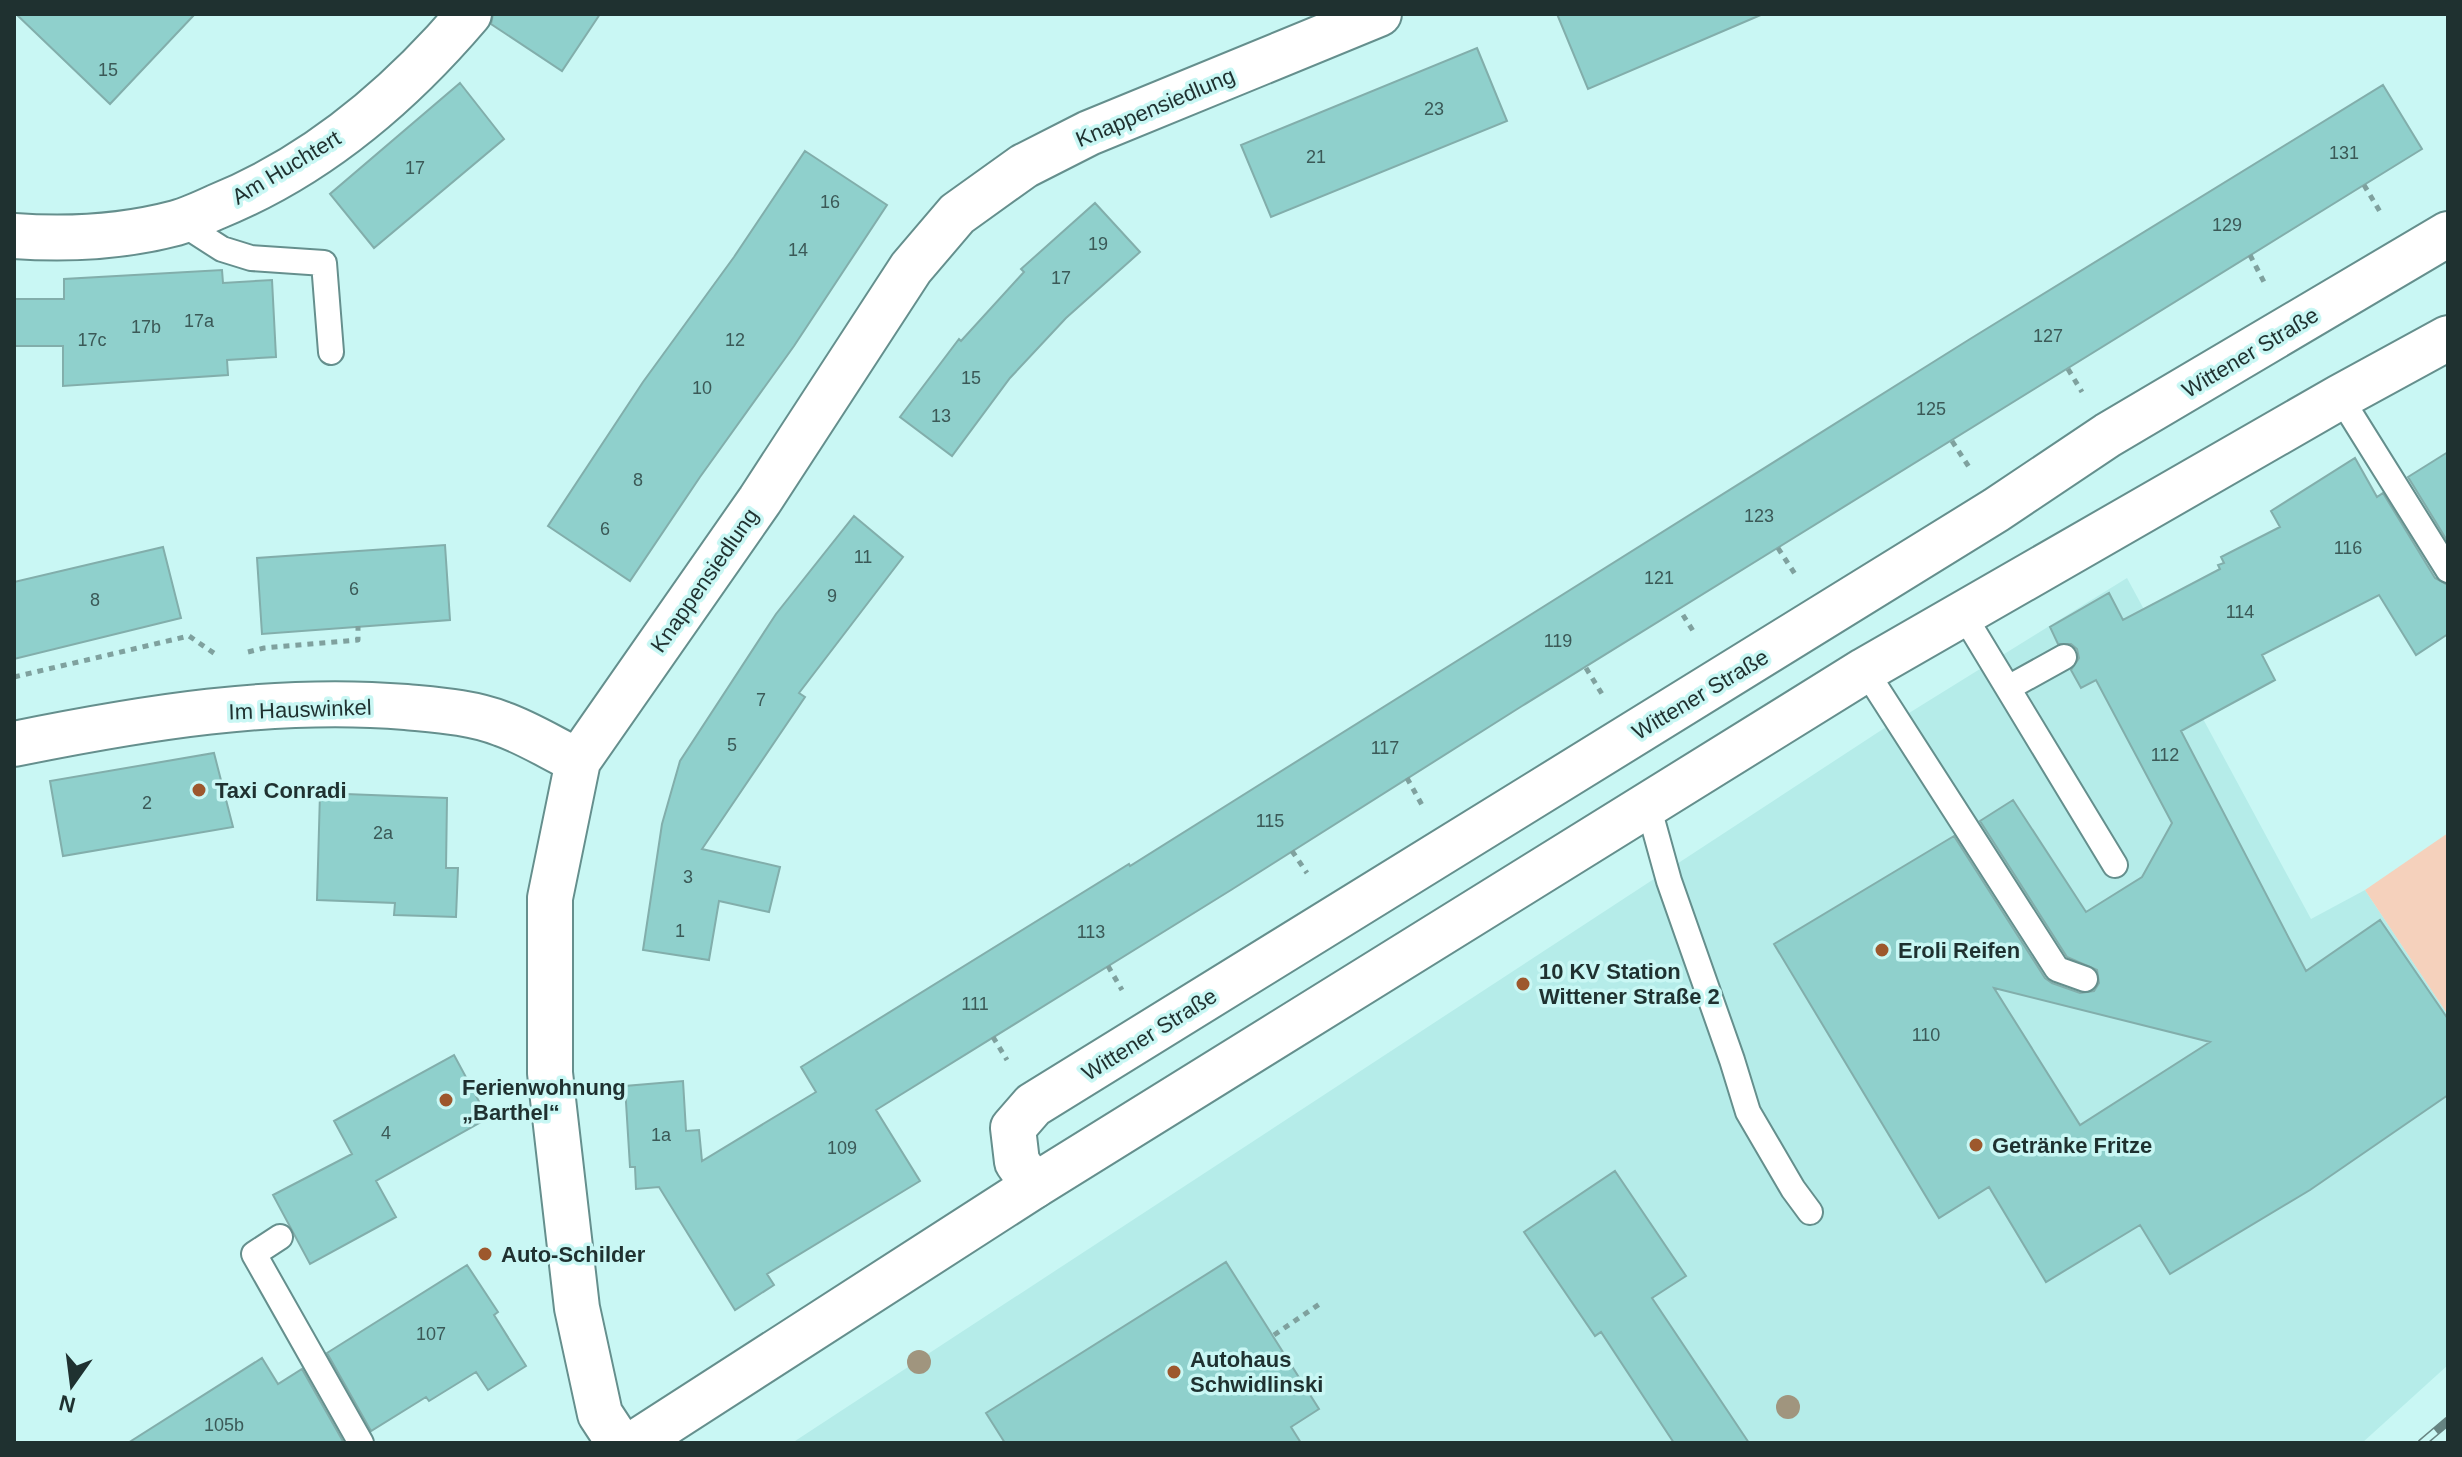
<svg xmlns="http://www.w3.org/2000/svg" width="2462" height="1457" font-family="Helvetica,sans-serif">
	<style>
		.built { fill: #b5ece9 }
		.green { fill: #f5d1bc }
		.building { fill: #8fd0cc; stroke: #82aeab; stroke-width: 2; fill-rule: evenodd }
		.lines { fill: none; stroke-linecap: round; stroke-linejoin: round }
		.service-casing { stroke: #658f8d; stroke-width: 28 }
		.minor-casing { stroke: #658f8d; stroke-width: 48 }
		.secondary-casing { stroke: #658f8d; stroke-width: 48 }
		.path { stroke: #7fa19e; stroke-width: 5; stroke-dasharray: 6 6; stroke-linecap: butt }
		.service { stroke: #fff; stroke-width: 24 }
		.minor { stroke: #fff; stroke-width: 44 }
		.secondary { stroke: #fff; stroke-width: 44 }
		.rail-casing { stroke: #668482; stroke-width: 9 }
		.rail { stroke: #c9f7f4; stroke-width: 6; stroke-dasharray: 18; stroke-linecap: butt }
		.tree { fill: #a0957e }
		.poi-dot { fill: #9d582d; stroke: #c9f7f4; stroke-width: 3 }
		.labels { text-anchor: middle; stroke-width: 7; stroke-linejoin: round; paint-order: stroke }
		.number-label { font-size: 18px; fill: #3b5957 }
		.street-label { font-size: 22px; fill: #1f3130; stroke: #c9f7f4 }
		.poi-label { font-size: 22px; font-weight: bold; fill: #1f3130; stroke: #c9f7f4; text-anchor: start }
	</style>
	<rect width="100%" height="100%" fill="#c9f7f4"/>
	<path class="built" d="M 2127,578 L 2311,919 L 2365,890 L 2448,1015 L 2448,1365 L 2362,1443 L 792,1443 L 1880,731 Z"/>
	<path class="green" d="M 2448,833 L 2448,1015 L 2365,890 Z"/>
	<path class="building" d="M 16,14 L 195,14 L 110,104 Z
		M 493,14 L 600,14 L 562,71 L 491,24 Z
		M 1557,14 L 1763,14 L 1588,89 Z
		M 1477,48 L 1507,121 L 1271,217 L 1241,145 Z
		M 460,83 L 504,139 L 374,248 L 330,194 Z
		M 2383,85 L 2422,149 L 1522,706 L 1231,890 L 876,1110 L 920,1181 L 767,1274 L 774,1285 L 735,1310 L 659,1187 L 636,1189 L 635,1167 L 630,1167 L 625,1086 L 683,1081 L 686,1131 L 699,1130 L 702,1161 L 816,1092 L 801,1067 L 1129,864 L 1130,866 L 1970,339 Z
		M 805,151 L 887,205 L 794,346 L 700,477 L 630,581 L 548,526 L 643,382 L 734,257 Z
		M 1095,203 L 1140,252 L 1066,318 L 1010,378 L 952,456 L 900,417 L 959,339 L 961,341 L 1024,272 L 1021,269 Z
		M 222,270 L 223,283 L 272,280 L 276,357 L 227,360 L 228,375 L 63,386 L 63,346 L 14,346 L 14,299 L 64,299 L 64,279 Z
		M 2448,452 L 2448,542 L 2408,477 Z
		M 2355,458 L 2377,497 L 2383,493 L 2435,578 L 2448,585 L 2448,634 L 2416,655 L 2379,595 L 2262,655 L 2275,680 L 2181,731 L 2306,971 L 2380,920 L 2448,1019 L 2448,1095 L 2310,1190 L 2170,1274 L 2140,1225 L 2046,1282 L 1989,1187 L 1939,1218 L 1774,944 L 1954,836 L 2045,978 L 2052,983 L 2080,993 L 2094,991 L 2099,983 L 2097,970 L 2067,957 L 1980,821 L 2013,800 L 2086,912 L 2142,877 L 2172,823 L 2096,680 L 2081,688 L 2071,670 L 2079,658 L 2077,649 L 2071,644 L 2058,644 L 2050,627 L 2109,593 L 2123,620 L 2220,569 L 2218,565 L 2224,563 L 2221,557 L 2280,527 L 2271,511 ZM 1994,988 L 2210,1042 L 2080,1125 Z
		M 854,516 L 903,557 L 799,693 L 805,697 L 702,849 L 780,867 L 769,912 L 719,901 L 709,960 L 643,950 L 662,824 L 680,761 L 776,614 Z
		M 445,545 L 450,620 L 262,634 L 257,558 Z
		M 163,547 L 181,618 L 14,659 L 14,582 Z
		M 214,753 L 233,827 L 63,856 L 50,781 Z
		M 320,793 L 447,798 L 446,868 L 458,868 L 456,917 L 394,915 L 395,903 L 317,900 Z
		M 454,1055 L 488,1118 L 376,1181 L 396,1217 L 310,1264 L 273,1195 L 352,1154 L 334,1121 Z
		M 1615,1171 L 1686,1276 L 1652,1298 L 1749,1443 L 1674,1443 L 1601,1332 L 1595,1336 L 1524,1232 Z
		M 1226,1262 L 1319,1409 L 1291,1427 L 1301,1443 L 1005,1443 L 986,1413 Z
		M 467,1265 L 498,1312 L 494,1315 L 526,1366 L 488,1390 L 476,1372 L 429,1401 L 426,1397 L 371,1431 L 327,1353 Z
		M 262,1358 L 278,1384 L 302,1369 L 344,1443 L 128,1443 Z"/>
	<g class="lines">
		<g class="service-casing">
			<path id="service" d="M 180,222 L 222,249 L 251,258 L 324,263 L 331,352
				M 2340,397 L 2448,570
				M 1963,614 L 2115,865
				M 1865,670 L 2057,969 L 2085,979
				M 2008,688 L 2064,657
				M 1648,805 L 1669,881 L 1732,1060 L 1748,1112 L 1793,1189 L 1810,1212
				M 280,1237 L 254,1254 L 361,1443"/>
		</g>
		<g class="minor-casing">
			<path id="minor" d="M 14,236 C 69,240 123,237 176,223 C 190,219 203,213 216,207 C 315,167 400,95 469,14
				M 14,744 C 142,718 275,696 406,707 C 437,710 472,712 502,724 C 528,733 553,749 578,761
				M 1034,1186 L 1017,1162 L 1013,1128 L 1033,1105 L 1996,510 L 2108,435 L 2448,234
				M 619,1443 L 600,1414 L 577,1308 L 550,1073 L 550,898 L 578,761 L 760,500 L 911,268 L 957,214 L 1024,166 L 1089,133 L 1379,14"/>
		</g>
		<g class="secondary-casing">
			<path id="secondary" d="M 635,1443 L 1034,1186 L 1865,670 L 2340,397 L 2448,338"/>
		</g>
		<path class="path" d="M 2364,185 L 2382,215
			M 2250,255 L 2264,282
			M 2068,369 L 2082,392
			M 1952,441 L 1969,467
			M 1778,548 L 1795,574
			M 1683,615 L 1695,634
			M 248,652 L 264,648 L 358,640 L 358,626
			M 1586,668 L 1602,694
			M 14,677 L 189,636 L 218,656
			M 1407,778 L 1422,805
			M 1292,851 L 1307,873
			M 1108,966 L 1122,990
			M 993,1037 L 1007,1060
			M 1274,1335 L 1321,1303"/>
		<use href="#service" class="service"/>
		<use href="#minor" class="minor"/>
		<use href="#secondary" class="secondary"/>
		<g class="rail-casing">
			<path id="rail" d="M 2422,1443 L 2448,1421"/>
		</g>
		<use href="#rail" class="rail"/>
	</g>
	<g class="tree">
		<circle cx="919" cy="1362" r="12"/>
		<circle cx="1788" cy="1407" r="12"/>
	</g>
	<g class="poi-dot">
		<circle cx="199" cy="790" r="8"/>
		<circle cx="1882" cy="950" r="8"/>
		<circle cx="1523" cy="984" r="8"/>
		<circle cx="446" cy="1100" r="8"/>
		<circle cx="1976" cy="1145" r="8"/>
		<circle cx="485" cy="1254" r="8"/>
		<circle cx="1174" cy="1372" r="8"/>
	</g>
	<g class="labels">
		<g class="number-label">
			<text x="108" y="76">15</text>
			<text x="1434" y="115">23</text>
			<text x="2344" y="159">131</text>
			<text x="1316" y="163">21</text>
			<text x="415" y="174">17</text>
			<text x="830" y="208">16</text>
			<text x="2227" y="231">129</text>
			<text x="1098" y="250">19</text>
			<text x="798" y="256">14</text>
			<text x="1061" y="284">17</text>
			<text x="199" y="327">17a</text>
			<text x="146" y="333">17b</text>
			<text x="2048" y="342">127</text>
			<text x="92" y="346">17c</text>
			<text x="735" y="346">12</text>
			<text x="971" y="384">15</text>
			<text x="702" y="394">10</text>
			<text x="1931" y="415">125</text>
			<text x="941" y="422">13</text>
			<text x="638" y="486">8</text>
			<text x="1759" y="522">123</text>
			<text x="605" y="535">6</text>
			<text x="2348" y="554">116</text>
			<text x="863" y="563">11</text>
			<text x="1659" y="584">121</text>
			<text x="354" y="595">6</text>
			<text x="832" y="602">9</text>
			<text x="95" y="606">8</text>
			<text x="2240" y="618">114</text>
			<text x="1558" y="647">119</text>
			<text x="761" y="706">7</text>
			<text x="732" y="751">5</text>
			<text x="1385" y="754">117</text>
			<text x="2165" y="761">112</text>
			<text x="147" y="809">2</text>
			<text x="1270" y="827">115</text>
			<text x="383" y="839">2a</text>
			<text x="688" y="883">3</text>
			<text x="680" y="937">1</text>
			<text x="1091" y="938">113</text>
			<text x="975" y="1010">111</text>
			<text x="1926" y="1041">110</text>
			<text x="386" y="1139">4</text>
			<text x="661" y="1141">1a</text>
			<text x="842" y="1154">109</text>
			<text x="431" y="1340">107</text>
			<text x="224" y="1431">105b</text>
		</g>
		<g class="street-label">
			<text transform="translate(1155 107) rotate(-23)" y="8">Knappensiedlung</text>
			<text transform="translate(286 167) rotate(-31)" y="8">Am Huchtert</text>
			<text transform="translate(2250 352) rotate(-31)" y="8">Wittener Straße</text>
			<text transform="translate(704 580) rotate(-55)" y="8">Knappensiedlung</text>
			<text transform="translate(1700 694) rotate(-31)" y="8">Wittener Straße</text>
			<text transform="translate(300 709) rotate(-2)" y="8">Im Hauswinkel</text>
			<text transform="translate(1149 1034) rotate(-32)" y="8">Wittener Straße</text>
		</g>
		<g class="poi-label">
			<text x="215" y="798">Taxi Conradi</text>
			<text x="1898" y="958">Eroli Reifen</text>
			<text x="1539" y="979">10 KV Station<tspan x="1539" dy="25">Wittener Straße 2</tspan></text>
			<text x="462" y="1095">Ferienwohnung<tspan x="462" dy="25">„Barthel“</tspan></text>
			<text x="1992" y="1153">Getränke Fritze</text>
			<text x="501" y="1262">Auto-Schilder</text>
			<text x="1190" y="1367">Autohaus<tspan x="1190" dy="25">Schwidlinski</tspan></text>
		</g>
	</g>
	<rect width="2462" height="1457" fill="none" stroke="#1f3130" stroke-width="32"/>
	<g transform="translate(72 1385) rotate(194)" stroke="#c9f7f4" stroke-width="6" paint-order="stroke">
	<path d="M0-6L14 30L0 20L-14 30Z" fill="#1f3130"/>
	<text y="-12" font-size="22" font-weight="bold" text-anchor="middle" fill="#1f3130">N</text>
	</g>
</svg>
